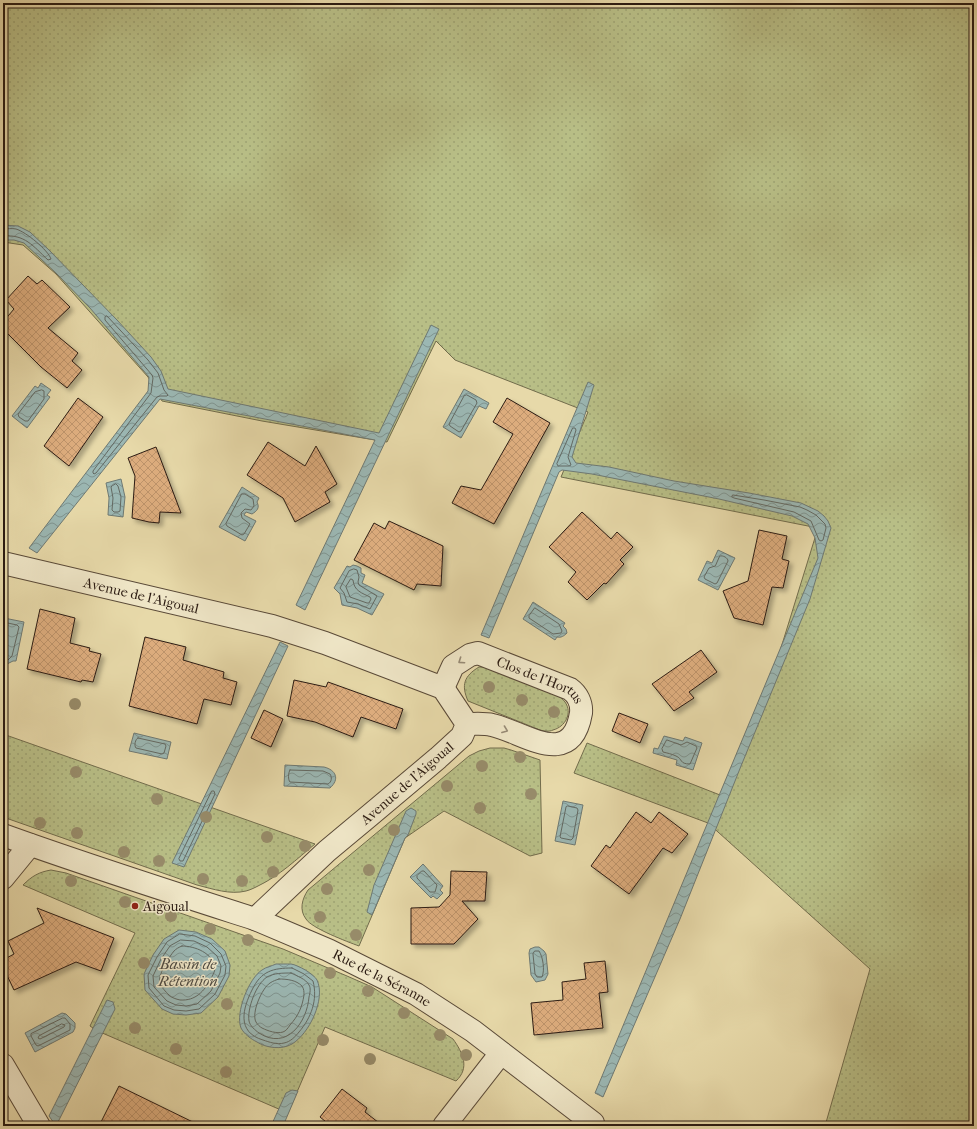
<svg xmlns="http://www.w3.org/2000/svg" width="977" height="1129" font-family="'IM FELL French Canon',serif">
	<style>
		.grass { fill: url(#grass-dots); stroke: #726c4c }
		.water { fill: url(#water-waves); stroke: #6e7973 }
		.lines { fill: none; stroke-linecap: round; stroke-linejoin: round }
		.shore { stroke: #636962; stroke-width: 1 }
		.building { fill: url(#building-cross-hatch); stroke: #2b1b12; filter: url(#shadow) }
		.street-casing { stroke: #5a4a38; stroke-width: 24 }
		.street { stroke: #efe6c7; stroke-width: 22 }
		.tree { fill: #978b69 }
		.oneway { stroke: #978b76 }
		.poi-dot { fill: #8f2418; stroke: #efe6c7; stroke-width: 1.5 }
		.labels { text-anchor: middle; stroke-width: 3; stroke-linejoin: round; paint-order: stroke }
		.street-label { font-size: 14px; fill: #2b1b12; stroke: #efe6c7 }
		.poi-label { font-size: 14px; fill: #2b1b12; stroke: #efe6c7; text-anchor: start }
		.water-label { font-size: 15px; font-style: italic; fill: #4d4a42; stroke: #efe6c7 }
	</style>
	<defs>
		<pattern id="grass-dots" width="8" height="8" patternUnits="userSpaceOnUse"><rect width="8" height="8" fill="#b8be86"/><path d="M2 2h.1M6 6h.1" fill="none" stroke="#9ea373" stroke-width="1.8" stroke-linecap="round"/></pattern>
		<pattern id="water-waves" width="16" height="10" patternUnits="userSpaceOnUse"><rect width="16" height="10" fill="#9bb7b3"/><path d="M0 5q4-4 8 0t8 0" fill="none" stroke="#7f9490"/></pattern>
		<pattern id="building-cross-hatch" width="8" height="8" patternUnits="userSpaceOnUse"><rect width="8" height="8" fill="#dcac7d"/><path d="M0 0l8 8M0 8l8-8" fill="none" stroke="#bd936b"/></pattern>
		<filter id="shadow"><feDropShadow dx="3.5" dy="3.5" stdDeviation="2" flood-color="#0004"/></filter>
	</defs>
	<rect width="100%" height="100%" fill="#e7d9a9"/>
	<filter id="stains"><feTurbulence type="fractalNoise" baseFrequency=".005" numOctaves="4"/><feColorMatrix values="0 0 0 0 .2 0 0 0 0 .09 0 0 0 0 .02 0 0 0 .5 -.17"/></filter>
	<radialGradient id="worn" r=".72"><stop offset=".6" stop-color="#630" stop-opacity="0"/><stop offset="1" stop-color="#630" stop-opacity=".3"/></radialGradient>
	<path class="grass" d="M 3,3 L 974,3 L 974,1126 L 825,1126 L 870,969 L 708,823 L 574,773 L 587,743 L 720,795 L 780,651 L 818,528 L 561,477 L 588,412 L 455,360 L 436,341 L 387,442 L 262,421 L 162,401 L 148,377 L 56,274 L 23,245 L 3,242 Z
		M 479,667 L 485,667 L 555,694 C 559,696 563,699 565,702 C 573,713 565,727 553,730 C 549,732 544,731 540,730 L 468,701 C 461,685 464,676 479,667 Z
		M 3,734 L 315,844 C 297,859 279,876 258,886 C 254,888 250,890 246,891 C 230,895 213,889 197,885 L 3,817 Z
		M 490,748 L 504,748 L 511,750 L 540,760 L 542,853 L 530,856 L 444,811 L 405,838 L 359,946 C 348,942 311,928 306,919 C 299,910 302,899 308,890 L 469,756 L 479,751 Z
		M 51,870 L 66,873 L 283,949 L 347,976 L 372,987 L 453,1039 C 463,1053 470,1068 456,1081 L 325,1027 L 288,1113 L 93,1029 L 93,1028 L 90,1026 L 135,933 L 23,885 C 32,876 39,872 51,870 Z"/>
	<path class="water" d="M 3,225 L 18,226 L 30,232 L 49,250 L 117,320 L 151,357 L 161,371 L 168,389 L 379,433 L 431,325 L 439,329 L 305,610 L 296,605 L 375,440 L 160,399 L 37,553 L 29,548 L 148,391 L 149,377 L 90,308 L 57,274 L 24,243 L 14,240 L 3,240 Z
		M 588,382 L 594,385 L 572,457 L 576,463 L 609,467 L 674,481 L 749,493 L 801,503 L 818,511 L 824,516 L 828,521 L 831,528 L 810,599 L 741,766 L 680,919 L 603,1097 L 595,1093 L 818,558 L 815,538 L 808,524 L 792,516 L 719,499 L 592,474 L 562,470 L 559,472 L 489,638 L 481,635 Z
		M 41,383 L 51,390 L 47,395 L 50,397 L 27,428 L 12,416 L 35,386 L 38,388 Z
		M 464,389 L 489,403 L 486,409 L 479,406 L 461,438 L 443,427 Z
		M 121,479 L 125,497 L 123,517 L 108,515 L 109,498 L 106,483 Z
		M 242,487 L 259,498 L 257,502 C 260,508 257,511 252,514 L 246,512 L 244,515 L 256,521 L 245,541 L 219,527 Z
		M 718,550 L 735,558 L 718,590 L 698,580 L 707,561 L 712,563 Z
		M 353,565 L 357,566 L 361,568 L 361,573 L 365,575 L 362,583 L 384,594 L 372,615 L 357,608 L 342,605 L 340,594 L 334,588 L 347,566 L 350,567 Z
		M 533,602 L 565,623 L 563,626 L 566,629 L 567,633 C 564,636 561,638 557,637 L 555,640 L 523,619 Z
		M 4,618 L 24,622 L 16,661 L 13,661 L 7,664 L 3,663 L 3,623 Z
		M 280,642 L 288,646 L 184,867 L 172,863 Z
		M 134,733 L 171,742 L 167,759 L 129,751 Z
		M 664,736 L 683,741 L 685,737 L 702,743 L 693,770 L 676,765 L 677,760 L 653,753 L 654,748 L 658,749 Z
		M 285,765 L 324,767 C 336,770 340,779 330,788 L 284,786 Z
		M 563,801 L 583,805 L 575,845 L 555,841 Z
		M 411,808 L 416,811 L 416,814 L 408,835 L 405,838 L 372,915 L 367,912 L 374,885 L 406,811 Z
		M 423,864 L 443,886 L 440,890 L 443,893 L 437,899 L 433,896 L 431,898 L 410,877 Z
		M 179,930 L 196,932 L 212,939 L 225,951 L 230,965 L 229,976 L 218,997 L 201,1013 L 186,1015 L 173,1014 L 162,1009 L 145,990 L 144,974 L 153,955 L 164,939 Z
		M 535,947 L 539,947 L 544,951 L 546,954 L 548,974 L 545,980 L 536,982 L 531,975 L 529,953 L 530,949 Z
		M 276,964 C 281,964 287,964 291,964 C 298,965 314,974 317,980 C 326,999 309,1034 292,1044 C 282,1050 266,1048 257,1042 C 251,1039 244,1034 241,1028 C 235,1013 249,978 262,970 C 266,967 272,966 276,964 Z
		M 107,1000 L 113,1002 L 115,1009 L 56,1126 L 49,1116 Z
		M 62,1013 L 66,1014 L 75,1023 L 75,1028 L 73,1032 L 35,1052 L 25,1033 Z
		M 292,1090 L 298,1091 L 283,1126 L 271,1126 L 286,1093 Z"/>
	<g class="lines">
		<path class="shore" d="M 3,229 C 7,229 12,228 16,229 C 26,232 48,250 51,259 L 48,260 C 33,246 25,234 3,236
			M 107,316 L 148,360 L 158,373 L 164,390 L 168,395 L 167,396 L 160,396 L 157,397 L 96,473 L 94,474 L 93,473 L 93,471 L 151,393 L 153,378 L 152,375 L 105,320 L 105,317 Z
			M 42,390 L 44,391 L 44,399 L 28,421 L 25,421 L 19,417 L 18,414 L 35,392 Z
			M 467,395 L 476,400 L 477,403 L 461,431 L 459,432 L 450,426 L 449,424 L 464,396 Z
			M 573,428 L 575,428 L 576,430 L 568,457 L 571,465 L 569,466 L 558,466 L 557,464 Z
			M 116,484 L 118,486 L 121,497 L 120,511 L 118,512 L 114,512 L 112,510 L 113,498 L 111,487 L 112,486 Z
			M 242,494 L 245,494 L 253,499 L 254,506 L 251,510 L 245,509 L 241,513 L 242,518 L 250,524 L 244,534 L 242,535 L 227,526 L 226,524 Z
			M 733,495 L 764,500 L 800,507 L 807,510 L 816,515 L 825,524 L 826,528 L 823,540 L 821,541 L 819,540 L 811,521 L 794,512 L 734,498 L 732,497 Z
			M 720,556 C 723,555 728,558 728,561 L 717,583 L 715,584 L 705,579 L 704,577 L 709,568 L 715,566 Z
			M 354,569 L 357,570 L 359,577 L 358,582 L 359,585 L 377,596 L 370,609 L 358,604 L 347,602 L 344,593 L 340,588 L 349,571 Z
			M 351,579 L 353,580 C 354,591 362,593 370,597 L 371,599 L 369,603 L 367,603 L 350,597 L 346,587 Z
			M 535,608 L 559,624 L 562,631 L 561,633 L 553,634 L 529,618 L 529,616 Z
			M 3,622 L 17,625 L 19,627 L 12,656 L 8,660 L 3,659
			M 138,738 L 165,744 L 166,746 L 164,753 L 162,754 L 136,748 C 134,746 135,739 138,738 Z
			M 667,740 L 681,745 L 687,742 L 696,746 L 697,748 L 690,764 C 679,764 683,759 676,756 C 672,754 667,753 663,752 L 662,749 Z
			M 290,770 L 323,771 L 330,774 C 332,777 332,782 328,784 L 290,782 C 288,780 288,773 290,770 Z
			M 212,791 L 214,791 L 215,794 L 183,861 L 180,861 L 179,859 Z
			M 568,806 L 577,808 L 578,810 L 573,838 L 571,840 L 561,838 L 560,837 L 566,807 Z
			M 422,871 L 424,871 L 437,885 L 435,892 L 430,892 L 417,878 L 417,876 Z
			M 180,934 L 195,936 L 210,943 L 221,954 L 226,966 L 225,975 L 215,994 L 199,1009 L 186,1011 L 174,1010 L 164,1006 L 149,988 L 148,975 L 157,957 L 167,942 Z
			M 181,940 L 194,941 L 207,947 L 217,956 L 221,966 L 220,973 L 211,991 L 197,1004 L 186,1006 L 176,1005 L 167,1001 L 154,987 L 153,976 L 161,959 L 170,946 Z
			M 182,946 C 195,946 213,953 215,968 C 215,972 212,976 211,979 C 204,991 196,1001 180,1000 C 176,999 172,998 169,995 C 166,992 161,987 160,983 C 157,976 169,957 174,951 C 176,949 179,947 182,946 Z
			M 535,951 L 539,951 C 543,957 545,970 542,977 L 537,977 L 535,974 L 533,954 Z
			M 292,968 L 304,974 L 313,981 C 318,1000 311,1018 299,1032 C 295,1037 290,1042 284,1043 C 277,1045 269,1042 263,1040 C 236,1032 243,1008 252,990 C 261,971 273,968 292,968 Z
			M 291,973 C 297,976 306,979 309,985 C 311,988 310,993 309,997 C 307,1022 287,1051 259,1033 C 255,1030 250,1026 249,1021 C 247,1009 256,984 267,977 C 274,973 283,973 291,973 Z
			M 279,979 C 287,979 296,980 302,986 C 304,989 304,992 304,995 C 302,1008 298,1016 290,1025 C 288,1028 286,1031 283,1032 C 277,1034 268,1031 262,1028 C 260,1027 257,1024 256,1022 C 251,1013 262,988 270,983 C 273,981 276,980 279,979 Z
			M 63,1018 L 65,1018 L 70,1024 L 70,1030 L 38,1046 L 36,1045 L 31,1036 L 31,1034 Z
			M 62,1024 L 65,1025 L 64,1027 L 40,1039 L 38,1038 L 39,1036 Z"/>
	</g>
	<path class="building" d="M 28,276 L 37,284 L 42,280 L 70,307 L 48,328 L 78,353 L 72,361 L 82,370 L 67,388 L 41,367 L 3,329 L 3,322 L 14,309 L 6,300 Z
		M 78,398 L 103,417 L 69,466 L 44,446 Z
		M 507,398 L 550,423 L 494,524 L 452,503 L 461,486 L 481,490 L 513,434 L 493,422 Z
		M 268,442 L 305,466 L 316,446 L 337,484 L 325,492 L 330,502 L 295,522 L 283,498 L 247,475 Z
		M 156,447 L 181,513 L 160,512 L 159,523 L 149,522 L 132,518 L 135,476 L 128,458 Z
		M 582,512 L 611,539 L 617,532 L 633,547 L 620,560 L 624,564 L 606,584 L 604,583 L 587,600 L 568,582 L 576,572 L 549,547 Z
		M 389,521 L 443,546 L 441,586 L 417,584 L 414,590 L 354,560 L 374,523 L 385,529 Z
		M 759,530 L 787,536 L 782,559 L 789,561 L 783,588 L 772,587 L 763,625 L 734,618 L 723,591 L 748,581 Z
		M 40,609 L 75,618 L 70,643 L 90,648 L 89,651 L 101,654 L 93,682 L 82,680 L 81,682 L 27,669 Z
		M 145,637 L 186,647 L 183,660 L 224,672 L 223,678 L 237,682 L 231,705 L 204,699 L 197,724 L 129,706 Z
		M 701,650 L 717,672 L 689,692 L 694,698 L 674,711 L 652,684 Z
		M 294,680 L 326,687 L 328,682 L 403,709 L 396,729 L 361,717 L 353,737 L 315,722 L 287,716 Z
		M 264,710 L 283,719 L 271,747 L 251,738 Z
		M 619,713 L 648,724 L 640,743 L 612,731 Z
		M 636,812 L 651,823 L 659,812 L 688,834 L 672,853 L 663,848 L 629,894 L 591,866 L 606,845 L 610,848 Z
		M 451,871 L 487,872 L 485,901 L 462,901 L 478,919 L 454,944 L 411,944 L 411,908 L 439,907 L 450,895 Z
		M 37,908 L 114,938 L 101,971 L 76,962 L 14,990 L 3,967 L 3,960 L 14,954 L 8,941 L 44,923 Z
		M 605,961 L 608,992 L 599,993 L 603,1028 L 534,1035 L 531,1003 L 563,1000 L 562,982 L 586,979 L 584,963 Z
		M 119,1086 L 201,1126 L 99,1126 Z
		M 342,1089 L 367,1108 L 365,1112 L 383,1126 L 331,1126 L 320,1117 Z"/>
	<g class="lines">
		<g class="street-casing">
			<g id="street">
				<path id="s1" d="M 3,563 L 272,626 L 325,643 L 443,688 L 467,724 L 462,736 L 438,758 L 369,816 L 327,851 L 255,919 C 171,892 86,865 3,835"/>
				<path id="s2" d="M 443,688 L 453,666 L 470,655 L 478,653 L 570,689 C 577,694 582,703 581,713 C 571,771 524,732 492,725 C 484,723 475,724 467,724"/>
				<path d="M 3,878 L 30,845"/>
				<path id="s3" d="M 255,919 L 328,950 L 416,994 L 473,1031 L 593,1123"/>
				<path d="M 3,1065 L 39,1126"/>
				<path d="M 444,1126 L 501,1053"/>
			</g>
		</g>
		<use href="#street" class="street"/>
	</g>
	<g class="tree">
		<circle cx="489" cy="687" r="6"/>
		<circle cx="522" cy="700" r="6"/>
		<circle cx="75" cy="704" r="6"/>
		<circle cx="554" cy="712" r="6"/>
		<circle cx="520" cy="757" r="6"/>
		<circle cx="482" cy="766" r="6"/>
		<circle cx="76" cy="772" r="6"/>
		<circle cx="447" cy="786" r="6"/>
		<circle cx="531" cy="794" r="6"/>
		<circle cx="157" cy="799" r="6"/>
		<circle cx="480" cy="808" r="6"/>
		<circle cx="206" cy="817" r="6"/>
		<circle cx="40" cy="823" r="6"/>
		<circle cx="394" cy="830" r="6"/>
		<circle cx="77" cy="833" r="6"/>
		<circle cx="267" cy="837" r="6"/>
		<circle cx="305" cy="846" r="6"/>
		<circle cx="124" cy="852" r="6"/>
		<circle cx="159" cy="861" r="6"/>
		<circle cx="369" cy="870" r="6"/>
		<circle cx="273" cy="872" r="6"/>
		<circle cx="203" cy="879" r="6"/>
		<circle cx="71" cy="881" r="6"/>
		<circle cx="242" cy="881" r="6"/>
		<circle cx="327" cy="889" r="6"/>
		<circle cx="125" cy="902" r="6"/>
		<circle cx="171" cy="916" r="6"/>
		<circle cx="320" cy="917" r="6"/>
		<circle cx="210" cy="929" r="6"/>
		<circle cx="356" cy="935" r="6"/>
		<circle cx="248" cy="940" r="6"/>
		<circle cx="144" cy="963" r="6"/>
		<circle cx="330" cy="973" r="6"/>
		<circle cx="368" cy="991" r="6"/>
		<circle cx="227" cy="1004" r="6"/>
		<circle cx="404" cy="1013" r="6"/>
		<circle cx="135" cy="1028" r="6"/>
		<circle cx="440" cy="1035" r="6"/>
		<circle cx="323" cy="1040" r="6"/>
		<circle cx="176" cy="1049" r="6"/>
		<circle cx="466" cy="1055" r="6"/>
		<circle cx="370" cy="1059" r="6"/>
		<circle cx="226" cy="1072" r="6"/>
	</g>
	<defs><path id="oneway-chevron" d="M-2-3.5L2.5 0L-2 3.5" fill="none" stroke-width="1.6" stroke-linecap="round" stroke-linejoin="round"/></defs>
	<g class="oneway">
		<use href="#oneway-chevron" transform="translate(461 661) rotate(146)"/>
		<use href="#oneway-chevron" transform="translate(505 730) rotate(21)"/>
	</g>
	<circle class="poi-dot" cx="135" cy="906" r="4"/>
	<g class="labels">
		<g class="street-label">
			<text dy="5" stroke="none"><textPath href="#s1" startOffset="142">Avenue de l'Aigoual</textPath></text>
			<text dy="5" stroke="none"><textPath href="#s2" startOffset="121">Clos de l'Hortus</textPath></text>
			<text transform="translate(407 783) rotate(-41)" y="5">Avenue de l'Aigoual</text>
			<text dy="5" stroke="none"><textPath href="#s3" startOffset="140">Rue de la Séranne</textPath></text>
		</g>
		<g class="poi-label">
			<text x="143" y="911">Aigoual</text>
		</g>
		<g class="water-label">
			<text x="188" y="969">Bassin de<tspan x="188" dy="17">Rétention</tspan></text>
		</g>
	</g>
	<rect width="977" height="1129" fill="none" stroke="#e7d9a9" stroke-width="16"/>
	<rect x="4" y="4" width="969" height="1121" fill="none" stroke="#2b1b12" stroke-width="2"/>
	<rect x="8" y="8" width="961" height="1113" fill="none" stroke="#2b1b12"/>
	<rect width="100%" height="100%" filter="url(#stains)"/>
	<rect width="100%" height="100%" fill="url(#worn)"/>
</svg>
